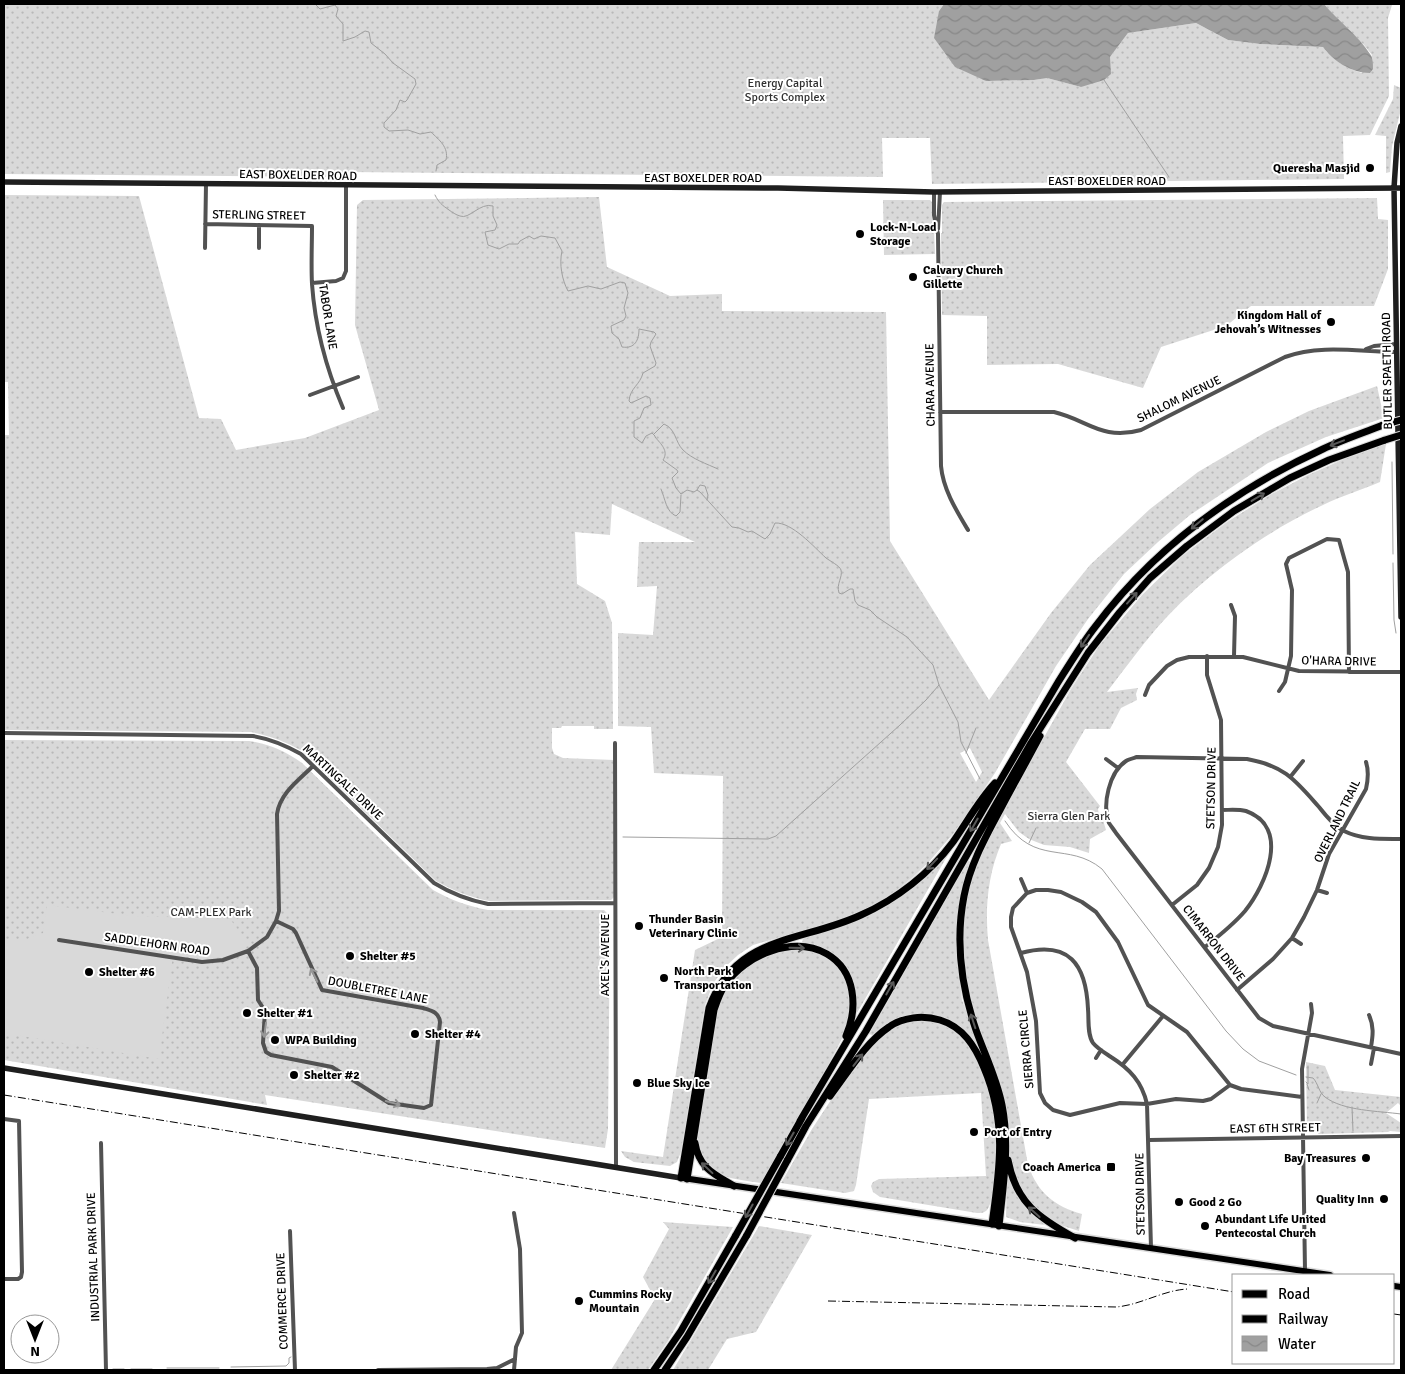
<svg xmlns="http://www.w3.org/2000/svg" width="1405" height="1374" font-family="Signika,sans-serif">
	<style>
		.grass { fill: url(#grass-dots); fill-rule: evenodd }
		.garden { fill: #d9d9d9 }
		.water { fill: url(#water-waves) }
		.lines { fill: none; stroke-linecap: round; stroke-linejoin: round }
		.stream { stroke: #a0a0a0; stroke-width: 1 }
		.primary-casing { stroke: #dbdbdb; stroke-width: 9 }
		.highway-casing { stroke: #dbdbdb; stroke-width: 9 }
		.street { stroke: #525252; stroke-width: 4 }
		.secondary { stroke: #1f1f1f; stroke-width: 5.5 }
		.primary { stroke: #000; stroke-width: 6 }
		.highway { stroke: #000; stroke-width: 7 }
		.rail { stroke: #000; stroke-width: 1; stroke-dasharray: 8 2.5 1 2.5; stroke-linecap: butt }
		.highway-bridge-casing { stroke: #dbdbdb; stroke-width: 9; stroke-linecap: butt }
		.highway-bridge { stroke: #000; stroke-width: 7 }
		.oneway { stroke: #595959 }
		.oneway2 { stroke: #979797 }
		.poi-dot { fill: #000; stroke: #fff; stroke-width: 2 }
		.labels { text-anchor: middle; stroke-width: 4; stroke-linejoin: round; paint-order: stroke }
		.park-label { font-size: 12px; fill: #303030; stroke: #fff }
		.poi-label { font-size: 12px; font-weight: bold; fill: #000; stroke: #fff; text-anchor: start }
		.street-label { font-size: 12px; fill: #000; stroke: #fff }
	</style>
	<defs>
		<pattern id="grass-dots" width="8" height="8" patternUnits="userSpaceOnUse" patternTransform="scale(1.25)"><rect width="8" height="8" fill="#d9d9d9"/><path d="M2 2h.1M6 6h.1" fill="none" stroke="#b8b8b8" stroke-width="1.8" stroke-linecap="round"/></pattern>
		<pattern id="water-waves" width="16" height="10" patternUnits="userSpaceOnUse" patternTransform="scale(1.25)"><rect width="16" height="10" fill="#a0a0a0"/><path d="M0 5q4-4 8 0t8 0" fill="none" stroke="#888"/></pattern>
	</defs>
	<rect width="100%" height="100%" fill="#fff"/>
	<path class="grass" d="M 4,4 L 944,4 L 939,11 L 986,81 L 1034,80 L 1047,78 L 1081,87 L 1110,57 L 1128,33 L 1196,23 L 1228,40 L 1260,44 L 1323,47 C 1332,60 1346,68 1362,73 L 1372,55 L 1364,45 L 1336,18 L 1324,4 L 1390,4 L 1392,5 L 1388,18 L 1389,96 L 1370,135 L 1343,136 L 1344,179 L 932,184 L 930,138 L 882,138 L 883,177 L 348,172 L 347,177 L 4,174 Z
		M 1394,85 L 1401,88 L 1401,109 L 1392,146 L 1390,172 L 1386,173 L 1386,136 L 1375,135 L 1393,99 Z
		M 4,195 L 139,196 L 199,418 L 221,419 L 236,450 L 305,438 L 379,410 L 355,325 L 357,205 L 363,200 L 599,197 L 607,267 L 670,296 L 722,294 L 722,311 L 886,312 L 890,541 L 989,700 L 1051,613 L 1090,565 L 1150,509 L 1198,472 L 1266,432 L 1309,411 L 1377,386 L 1384,418 L 1326,437 L 1268,463 L 1190,515 L 1158,542 L 1124,574 L 1088,619 L 1056,666 L 995,773 L 953,834 L 928,863 L 913,877 L 897,890 L 879,902 L 859,912 L 832,922 L 753,945 L 738,955 L 724,968 L 713,984 L 705,1005 L 681,1152 L 677,1162 L 670,1166 L 634,1162 L 625,1157 L 621,1151 L 663,1157 L 695,950 L 722,937 L 723,776 L 654,773 L 651,727 L 618,726 L 618,633 L 653,635 L 657,586 L 637,587 L 639,542 L 695,542 L 612,504 L 610,535 L 575,532 L 577,584 L 605,601 L 612,623 L 613,729 L 594,729 L 594,726 L 562,726 L 561,728 L 552,728 L 552,748 L 554,754 L 563,758 L 614,760 L 614,897 L 611,900 L 489,901 C 469,897 454,891 436,881 L 302,751 C 285,741 270,736 251,732 L 4,730 L 4,435 L 9,435 L 8,382 L 4,382 ZM 970,748 L 982,772 L 976,782 L 960,753 Z
		M 1377,198 L 1378,219 L 1388,220 L 1388,269 L 1374,306 L 1251,306 L 1226,326 L 1161,347 L 1143,388 L 1058,364 L 987,365 L 987,316 L 942,315 L 941,233 L 942,233 L 942,205 L 944,202 Z
		M 883,200 L 930,200 L 933,203 L 935,254 L 884,255 Z
		M 1386,444 L 1380,482 C 1361,490 1341,496 1323,505 C 1264,532 1199,579 1156,629 C 1139,649 1123,671 1107,692 L 1138,688 L 1136,694 L 1137,700 L 1121,708 L 1110,729 L 1085,729 L 1066,762 L 1100,806 L 1098,809 L 1099,815 L 1102,817 L 1106,830 L 1090,839 L 1089,853 L 1070,847 L 1044,845 L 1029,839 L 1019,832 L 1005,814 L 1000,823 L 1012,841 L 1001,844 C 988,875 985,906 988,940 L 1028,1165 C 1038,1193 1054,1206 1082,1214 L 1079,1231 L 1057,1224 L 1043,1216 L 1031,1204 L 1020,1190 L 1010,1159 L 1009,1122 L 1002,1089 L 973,1016 L 967,997 L 961,931 L 966,898 L 979,854 L 1071,689 L 1099,646 L 1142,595 L 1182,556 L 1227,522 L 1270,495 L 1308,475 L 1344,459 Z
		M 4,740 L 249,741 C 269,744 285,751 302,763 L 433,890 C 451,900 467,906 488,910 L 604,910 L 610,916 L 608,1129 L 605,1148 L 265,1095 L 267,1105 L 4,1060 Z
		M 953,846 L 853,1020 L 848,973 L 816,946 L 802,943 L 803,938 L 891,903 Z
		M 968,861 L 972,862 L 961,896 L 957,920 L 956,947 L 962,1000 L 981,1049 L 979,1050 C 967,1024 933,1006 904,1017 C 894,1021 884,1030 875,1036 L 869,1034 Z
		M 797,949 L 810,951 L 821,955 L 830,960 L 842,972 L 846,980 L 851,996 L 847,1029 L 820,1081 L 761,1183 C 728,1178 698,1177 698,1136 L 715,1018 C 727,973 752,955 797,949 Z
		M 926,1020 C 939,1023 954,1026 963,1037 C 976,1052 985,1074 990,1092 C 993,1103 996,1115 997,1126 C 998,1140 996,1200 987,1210 C 984,1213 981,1213 977,1213 L 880,1197 L 873,1192 L 871,1186 L 873,1182 L 879,1179 L 986,1176 L 981,1093 L 869,1099 L 856,1185 L 854,1191 L 845,1193 L 781,1183 L 812,1129 L 844,1080 L 882,1034 L 907,1021 Z
		M 1306,1062 L 1325,1066 L 1335,1090 L 1401,1097 L 1401,1106 L 1398,1103 L 1386,1113 L 1401,1123 L 1401,1132 L 1390,1131 L 1388,1132 L 1318,1134 L 1318,1128 L 1310,1128 L 1309,1133 L 1307,1131 Z
		M 1007,1170 L 1015,1193 L 1023,1204 L 1045,1225 L 1020,1222 L 1006,1217 Z
		M 663,1222 L 733,1227 L 668,1341 L 648,1370 L 611,1370 L 655,1299 L 643,1277 L 669,1229 Z
		M 759,1226 L 812,1235 L 756,1332 L 727,1339 L 708,1370 L 673,1370 Z"/>
	<path class="garden" d="M 47,905 L 134,916 L 230,919 L 245,939 L 243,950 C 216,963 201,958 173,955 L 159,1059 L 4,1033 L 4,939 L 27,939 L 43,933 Z"/>
	<path class="water" d="M 944,4 L 1324,4 C 1338,21 1359,36 1370,54 C 1373,58 1373,64 1373,69 L 1370,73 C 1351,73 1332,60 1323,47 L 1260,44 L 1228,40 L 1196,23 L 1128,33 L 1110,57 L 1111,74 L 1104,80 L 1081,87 L 1047,78 L 1034,80 L 986,81 L 955,67 L 934,38 L 939,11 Z"/>
	<g class="lines">
		<path class="stream" d="M 315,4 L 320,9 L 335,5 L 338,9 L 336,16 L 343,24 L 343,41 L 355,37 L 365,31 L 369,32 L 371,43 L 385,54 L 393,63 L 415,79 L 416,84 L 407,100 L 405,102 L 400,100 L 396,110 L 384,123 L 384,127 L 389,131 L 408,130 L 420,134 L 431,132 C 439,140 449,147 446,160 L 437,165 L 436,171
			M 1104,80 L 1169,177
			M 435,195 C 439,203 442,205 449,210 C 452,212 456,215 460,216 C 469,220 480,202 493,206 L 493,216 L 497,225 L 495,230 L 485,232 L 488,245 L 499,249 L 509,244 L 518,244 L 520,241 L 529,236 L 534,239 L 541,236 L 555,238 L 562,251 C 559,264 562,280 568,291 L 588,286 L 601,289 L 620,282 L 625,283 L 628,293 L 624,308 L 626,316 L 624,320 L 611,326 L 612,333 L 619,339 L 622,347 C 635,349 639,340 639,329 L 654,332 L 656,334 L 651,342 L 650,346 L 656,363 L 655,366 L 643,373 C 640,385 630,388 629,401 L 631,403 L 646,396 L 650,398 L 651,405 L 644,408 L 640,418 L 634,421 L 634,437 L 642,443 L 646,436 L 652,433 L 655,436 L 655,437 C 661,444 669,451 663,460 L 677,470 L 678,472 L 672,478 L 676,488 L 681,494 L 687,490 L 694,492 L 697,490 L 700,492 L 732,527 L 739,528 L 748,532 L 752,531 L 765,539 L 770,534 L 775,523 C 792,522 814,547 826,558 C 830,561 840,566 841,570 C 843,577 836,584 839,593 L 842,594 L 850,589 L 853,589 L 855,601 L 858,605 L 870,610 L 877,617 L 907,637 L 933,665 L 939,685 L 958,722 L 961,742 L 980,779
			M 654,434 L 664,424 C 676,429 675,442 683,450 C 692,459 707,464 718,469
			M 1392,462 L 1393,554
			M 661,489 C 665,498 666,512 676,516 L 680,512 L 681,495
			M 697,490 L 700,485 L 705,486 L 708,495 L 707,500
			M 1393,563 L 1394,620 L 1396,633
			M 966,753 L 976,728
			M 1005,821 C 1035,867 1068,841 1102,869 L 1226,1031 L 1243,1049 L 1259,1061 L 1296,1075
			M 623,837 L 768,839 L 776,836 L 900,725 L 926,700 L 939,685
			M 1029,843 L 1036,828
			M 1306,1077 L 1313,1078 C 1318,1083 1319,1093 1325,1097 C 1343,1111 1379,1111 1401,1114
			M 1306,1082 L 1308,1084 L 1308,1066
			M 1307,1084 L 1309,1090
			M 1317,1103 L 1321,1094
			M 1352,1107 L 1353,1131
			M 231,1367 L 286,1366 L 289,1363 L 289,1358 L 291,1357
			M 167,1368 L 219,1368
			M 113,1369 L 124,1369
			M 131,1369 L 152,1369
			M 80,1370 L 100,1370"/>
		<g class="primary-casing">
			<path id="primary" d="M 683,1178 L 1330,1275
				M 1394,1286 L 1401,1287"/>
		</g>
		<g class="highway-casing">
			<path id="highway" d="M 830,1096 C 847,1074 865,1043 889,1027 C 903,1017 923,1015 940,1020 C 963,1027 975,1046 984,1068 C 1007,1122 1000,1168 992,1224
				M 800,1121 L 1057,684 C 1069,665 1081,645 1095,627 C 1154,548 1234,490 1323,449 C 1342,440 1363,433 1383,425
				M 695,1143 C 699,1168 714,1174 734,1186
				M 780,1157 L 802,1118
				M 1008,1160 C 1016,1203 1039,1218 1075,1238
				M 787,1161 L 806,1126 L 866,1031 L 1031,743 L 1088,653 L 1120,612 L 1150,578 L 1187,546 L 1234,511 L 1290,478 L 1329,460 L 1385,440
				M 681,1178 L 709,1008 C 736,934 801,943 861,915 C 897,899 930,873 953,842 C 967,822 979,800 995,783
				M 687,1179 L 714,1010 C 717,1001 720,992 725,985 C 745,955 793,935 827,954 C 856,971 858,1008 846,1036
				M 999,1226 C 1003,1186 1010,1145 1002,1105 C 997,1079 985,1055 976,1030 C 961,986 955,942 964,896 C 970,865 985,838 1000,810 C 1013,785 1027,761 1040,736
				M 654,1370 L 681,1331 L 736,1235
				M 665,1370 L 687,1337 L 747,1235"/>
		</g>
		<path class="street" d="M 934,192 L 934,215 L 938,234 L 941,466 C 943,489 956,510 968,530
			M 205,224 L 312,226 C 312,245 311,265 312,284 C 315,327 326,368 343,408
			M 938,229 L 940,192
			M 205,248 L 206,184
			M 259,248 L 259,225
			M 312,283 L 336,281 L 343,278 L 346,271 L 346,186
			M 1366,349 L 1374,346 L 1396,344
			M 310,395 L 358,377
			M 940,412 L 1054,412 C 1088,420 1102,441 1141,430 L 1285,357 C 1321,344 1360,352 1396,352
			M 1231,605 L 1235,616 L 1234,656
			M 1279,691 L 1285,682 L 1291,656 L 1292,590 L 1286,564 L 1289,558 L 1327,539 L 1339,540 L 1348,572 L 1349,672
			M 1145,695 L 1149,685 L 1167,666 L 1177,660 L 1189,657 L 1243,657 L 1299,671 L 1401,672
			M 4,733 L 253,736 C 271,739 285,745 301,754 L 434,883 C 452,894 468,900 488,904 L 615,903
			M 615,743 L 616,1167
			M 1106,759 L 1118,768
			M 1291,776 L 1303,761
			M 1401,839 C 1382,839 1362,840 1344,831 C 1334,826 1326,816 1319,807 C 1295,780 1285,766 1247,759 L 1137,757 C 1134,758 1129,759 1126,761 C 1109,772 1102,805 1109,823 C 1111,826 1114,830 1116,833 L 1259,1018 L 1273,1026 L 1401,1054
			M 1021,879 L 1027,893
			M 1317,890 L 1327,893
			M 1172,905 L 1197,885 L 1209,868 L 1218,847 L 1222,825 L 1221,720 L 1207,675 L 1207,656
			M 1292,938 L 1301,944
			M 59,940 L 202,962 L 223,960 L 248,951 L 267,937 L 276,921 L 279,911 L 277,814 C 280,793 299,780 313,766
			M 1205,947 C 1219,936 1233,925 1245,911 C 1266,885 1291,827 1246,811 C 1238,809 1230,810 1222,810
			M 248,951 L 257,968 L 258,1000 L 265,1011 L 263,1043 L 266,1052 L 271,1055 L 332,1067 L 389,1103 L 424,1108 L 431,1105 L 440,1022 C 439,1012 432,1011 423,1008 L 322,990 L 296,933 L 293,929 L 276,921
			M 1021,953 C 1069,940 1086,964 1088,1009 C 1089,1019 1087,1034 1093,1043 C 1098,1049 1105,1053 1111,1057 C 1130,1069 1142,1082 1147,1104 L 1151,1248
			M 1237,990 L 1273,959 L 1292,938 L 1304,917 L 1317,890 L 1329,854 L 1366,789 C 1368,780 1369,771 1366,762
			M 1369,1015 C 1374,1026 1373,1035 1371,1047
			M 1096,1058 L 1101,1050
			M 1123,1064 L 1163,1016
			M 1371,1064 L 1374,1048
			M 1230,1085 L 1211,1099 L 1203,1101 L 1176,1099 L 1147,1104 L 1120,1103 L 1070,1115 L 1053,1110 L 1045,1103 L 1040,1093 L 1036,1021 L 1027,972 L 1011,927 L 1011,917 L 1013,908 L 1027,893 L 1036,890 L 1048,890 L 1061,892 L 1082,902 L 1096,912 L 1118,942 L 1148,1005 L 1187,1032 L 1230,1085 L 1241,1089 L 1302,1097
			M 4,1119 L 19,1121 L 22,1272 L 21,1277 L 18,1279 L 4,1279
			M 1149,1140 L 1401,1136
			M 101,1143 L 106,1370
			M 514,1213 L 520,1249 L 522,1333 L 516,1347 L 514,1370
			M 290,1231 L 295,1370
			M 1305,1271 L 1302,1069 L 1312,1013 L 1311,1004
			M 378,1370 L 487,1369 L 497,1368 L 515,1359"/>
		<path class="secondary" d="M 1401,126 L 1397,143 L 1394,188 L 1401,617
			M 4,182 L 778,188 L 934,192 L 1401,188
			M 4,1068 L 681,1178"/>
		<use href="#primary" class="primary"/>
		<use href="#highway" class="highway"/>
		<path class="rail" d="M 4,1095 L 1234,1292
			M 828,1301 L 1116,1307 C 1141,1305 1163,1290 1188,1289
			M 1394,1314 L 1401,1315"/>
		<g class="highway-bridge-casing">
			<path id="highway-bridge" d="M 1383,425 L 1401,420
				M 1385,440 L 1401,435
				M 736,1235 L 780,1157
				M 747,1235 L 787,1161"/>
		</g>
		<use href="#highway-bridge" class="highway-bridge"/>
	</g>
	<defs><path id="oneway-shaft" d="M-6 0H5M1.5-3L5.5 0L1.5 3" fill="none" stroke-width="1.6" stroke-linecap="round" stroke-linejoin="round" transform="scale(1.25)"/></defs>
	<g class="oneway">
		<use href="#oneway-shaft" transform="translate(1337 443) rotate(159)"/>
		<use href="#oneway-shaft" transform="translate(1258 497) rotate(-31)"/>
		<use href="#oneway-shaft" transform="translate(1197 524) rotate(140)"/>
		<use href="#oneway-shaft" transform="translate(1132 598) rotate(-48)"/>
		<use href="#oneway-shaft" transform="translate(1085 641) rotate(124)"/>
		<use href="#oneway-shaft" transform="translate(974 825) rotate(120)"/>
		<use href="#oneway-shaft" transform="translate(932 864) rotate(134)"/>
		<use href="#oneway-shaft" transform="translate(797 948) rotate(1)"/>
		<use href="#oneway-shaft" transform="translate(890 988) rotate(-60)"/>
		<use href="#oneway-shaft" transform="translate(973 1021) rotate(-108)"/>
		<use href="#oneway-shaft" transform="translate(858 1060) rotate(-52)"/>
		<use href="#oneway-shaft" transform="translate(790 1139) rotate(120)"/>
		<use href="#oneway-shaft" transform="translate(707 1168) rotate(-137)"/>
		<use href="#oneway-shaft" transform="translate(749 1211) rotate(119)"/>
		<use href="#oneway-shaft" transform="translate(1034 1212) rotate(-138)"/>
		<use href="#oneway-shaft" transform="translate(712 1277) rotate(120)"/>
	</g>
	<g class="oneway2">
		<use href="#oneway-shaft" transform="translate(314 975) rotate(-116)"/>
		<use href="#oneway-shaft" transform="translate(265 1030) rotate(98)"/>
		<use href="#oneway-shaft" transform="translate(393 1103) rotate(15)"/>
	</g>
	<g class="poi-dot">
		<circle cx="1370" cy="168" r="5"/>
		<circle cx="860" cy="234" r="5"/>
		<circle cx="913" cy="277" r="5"/>
		<circle cx="1331" cy="322" r="5"/>
		<circle cx="639" cy="926" r="5"/>
		<circle cx="350" cy="956" r="5"/>
		<circle cx="89" cy="972" r="5"/>
		<circle cx="664" cy="978" r="5"/>
		<circle cx="247" cy="1013" r="5"/>
		<circle cx="415" cy="1034" r="5"/>
		<circle cx="275" cy="1040" r="5"/>
		<circle cx="294" cy="1075" r="5"/>
		<circle cx="637" cy="1083" r="5"/>
		<circle cx="974" cy="1132" r="5"/>
		<circle cx="1366" cy="1158" r="5"/>
		<rect x="1106" y="1162" width="10" height="10" rx="2.5"/>
		<circle cx="1384" cy="1199" r="5"/>
		<circle cx="1179" cy="1202" r="5"/>
		<circle cx="1205" cy="1226" r="5"/>
		<circle cx="579" cy="1301" r="5"/>
	</g>
	<g class="labels">
		<g class="park-label">
			<text x="785" y="87">Energy Capital<tspan x="785" dy="14">Sports Complex</tspan></text>
			<text x="1069" y="820">Sierra Glen Park</text>
			<text x="211" y="916">CAM-PLEX Park</text>
		</g>
		<g class="poi-label">
			<text x="1360" y="172" text-anchor="end">Queresha Masjid</text>
			<text x="870" y="231">Lock-N-Load<tspan x="870" dy="14">Storage</tspan></text>
			<text x="923" y="274">Calvary Church<tspan x="923" dy="14">Gillette</tspan></text>
			<text x="1321" y="319" text-anchor="end">Kingdom Hall of<tspan x="1321" dy="14">Jehovah’s Witnesses</tspan></text>
			<text x="649" y="923">Thunder Basin<tspan x="649" dy="14">Veterinary Clinic</tspan></text>
			<text x="360" y="960">Shelter #5</text>
			<text x="674" y="975">North Park<tspan x="674" dy="14">Transportation</tspan></text>
			<text x="99" y="976">Shelter #6</text>
			<text x="257" y="1017">Shelter #1</text>
			<text x="425" y="1038">Shelter #4</text>
			<text x="285" y="1044">WPA Building</text>
			<text x="304" y="1079">Shelter #2</text>
			<text x="647" y="1087">Blue Sky Ice</text>
			<text x="984" y="1136">Port of Entry</text>
			<text x="1356" y="1162" text-anchor="end">Bay Treasures</text>
			<text x="1101" y="1171" text-anchor="end">Coach America</text>
			<text x="1374" y="1203" text-anchor="end">Quality Inn</text>
			<text x="1189" y="1206">Good 2 Go</text>
			<text x="1215" y="1223">Abundant Life United<tspan x="1215" dy="14">Pentecostal Church</tspan></text>
			<text x="589" y="1298">Cummins Rocky<tspan x="589" dy="14">Mountain</tspan></text>
		</g>
		<g class="street-label">
			<text transform="translate(298 175) rotate(1)" y="4">EAST BOXELDER ROAD</text>
			<text x="703" y="182">EAST BOXELDER ROAD</text>
			<text x="1107" y="185">EAST BOXELDER ROAD</text>
			<text transform="translate(259 215) rotate(1)" y="4">STERLING STREET</text>
			<text transform="translate(328 317) rotate(81)" y="4">TABOR LANE</text>
			<text transform="translate(1387 371) rotate(-91)" y="4">BUTLER SPAETH ROAD</text>
			<text transform="translate(930 385) rotate(-91)" y="4">CHARA AVENUE</text>
			<text transform="translate(1179 399) rotate(-26)" y="4">SHALOM AVENUE</text>
			<text transform="translate(1339 661) rotate(1)" y="4">O'HARA DRIVE</text>
			<text transform="translate(343 782) rotate(43)" y="4">MARTINGALE DRIVE</text>
			<text transform="translate(1211 788) rotate(-89)" y="4">STETSON DRIVE</text>
			<text transform="translate(1337 821) rotate(-64)" y="4">OVERLAND TRAIL</text>
			<text transform="translate(1214 943) rotate(52)" y="4">CIMARRON DRIVE</text>
			<text transform="translate(157 944) rotate(8)" y="4">SADDLEHORN ROAD</text>
			<text transform="translate(605 955) rotate(-90)" y="4">AXEL'S AVENUE</text>
			<text transform="translate(378 990) rotate(11)" y="4">DOUBLETREE LANE</text>
			<text transform="translate(1026 1049) rotate(-95)" y="4">SIERRA CIRCLE</text>
			<text transform="translate(1275 1128) rotate(-1)" y="4">EAST 6TH STREET</text>
			<text transform="translate(1140 1194) rotate(-91)" y="4">STETSON DRIVE</text>
			<text transform="translate(93 1257) rotate(-92)" y="4">INDUSTRIAL PARK DRIVE</text>
			<text transform="translate(282 1301) rotate(-92)" y="4">COMMERCE DRIVE</text>
		</g>
	</g>
	<rect width="1405" height="1374" fill="none" stroke="#000000" stroke-width="10"/>
	<rect x="1232" y="1274" width="162" height="90" fill="#ffffff" stroke="#999999"/>
	<rect x="1242" y="1290" width="25" height="8" fill="#000000" stroke="#999999"/>
	<text x="1278" y="1299" font-size="15" fill="#000000">Road</text>
	<rect x="1242" y="1315" width="25" height="8" fill="#000000" stroke="#999999"/>
	<text x="1278" y="1324" font-size="15" fill="#000000">Railway</text>
	<rect x="1242" y="1336" width="25" height="15" fill="url(#water-waves)" stroke="#999999"/>
	<text x="1278" y="1349" font-size="15" fill="#000000">Water</text>
	<g transform="translate(35 1339) rotate(180)"><circle r="24" fill="#ffffff" stroke="#999999"/>
	<path d="M0-4L9 19L0 12L-9 19Z" fill="#000000"/>
	<text y="-8" font-size="14" font-weight="bold" text-anchor="middle" fill="#000000">N</text>
	</g>
</svg>
